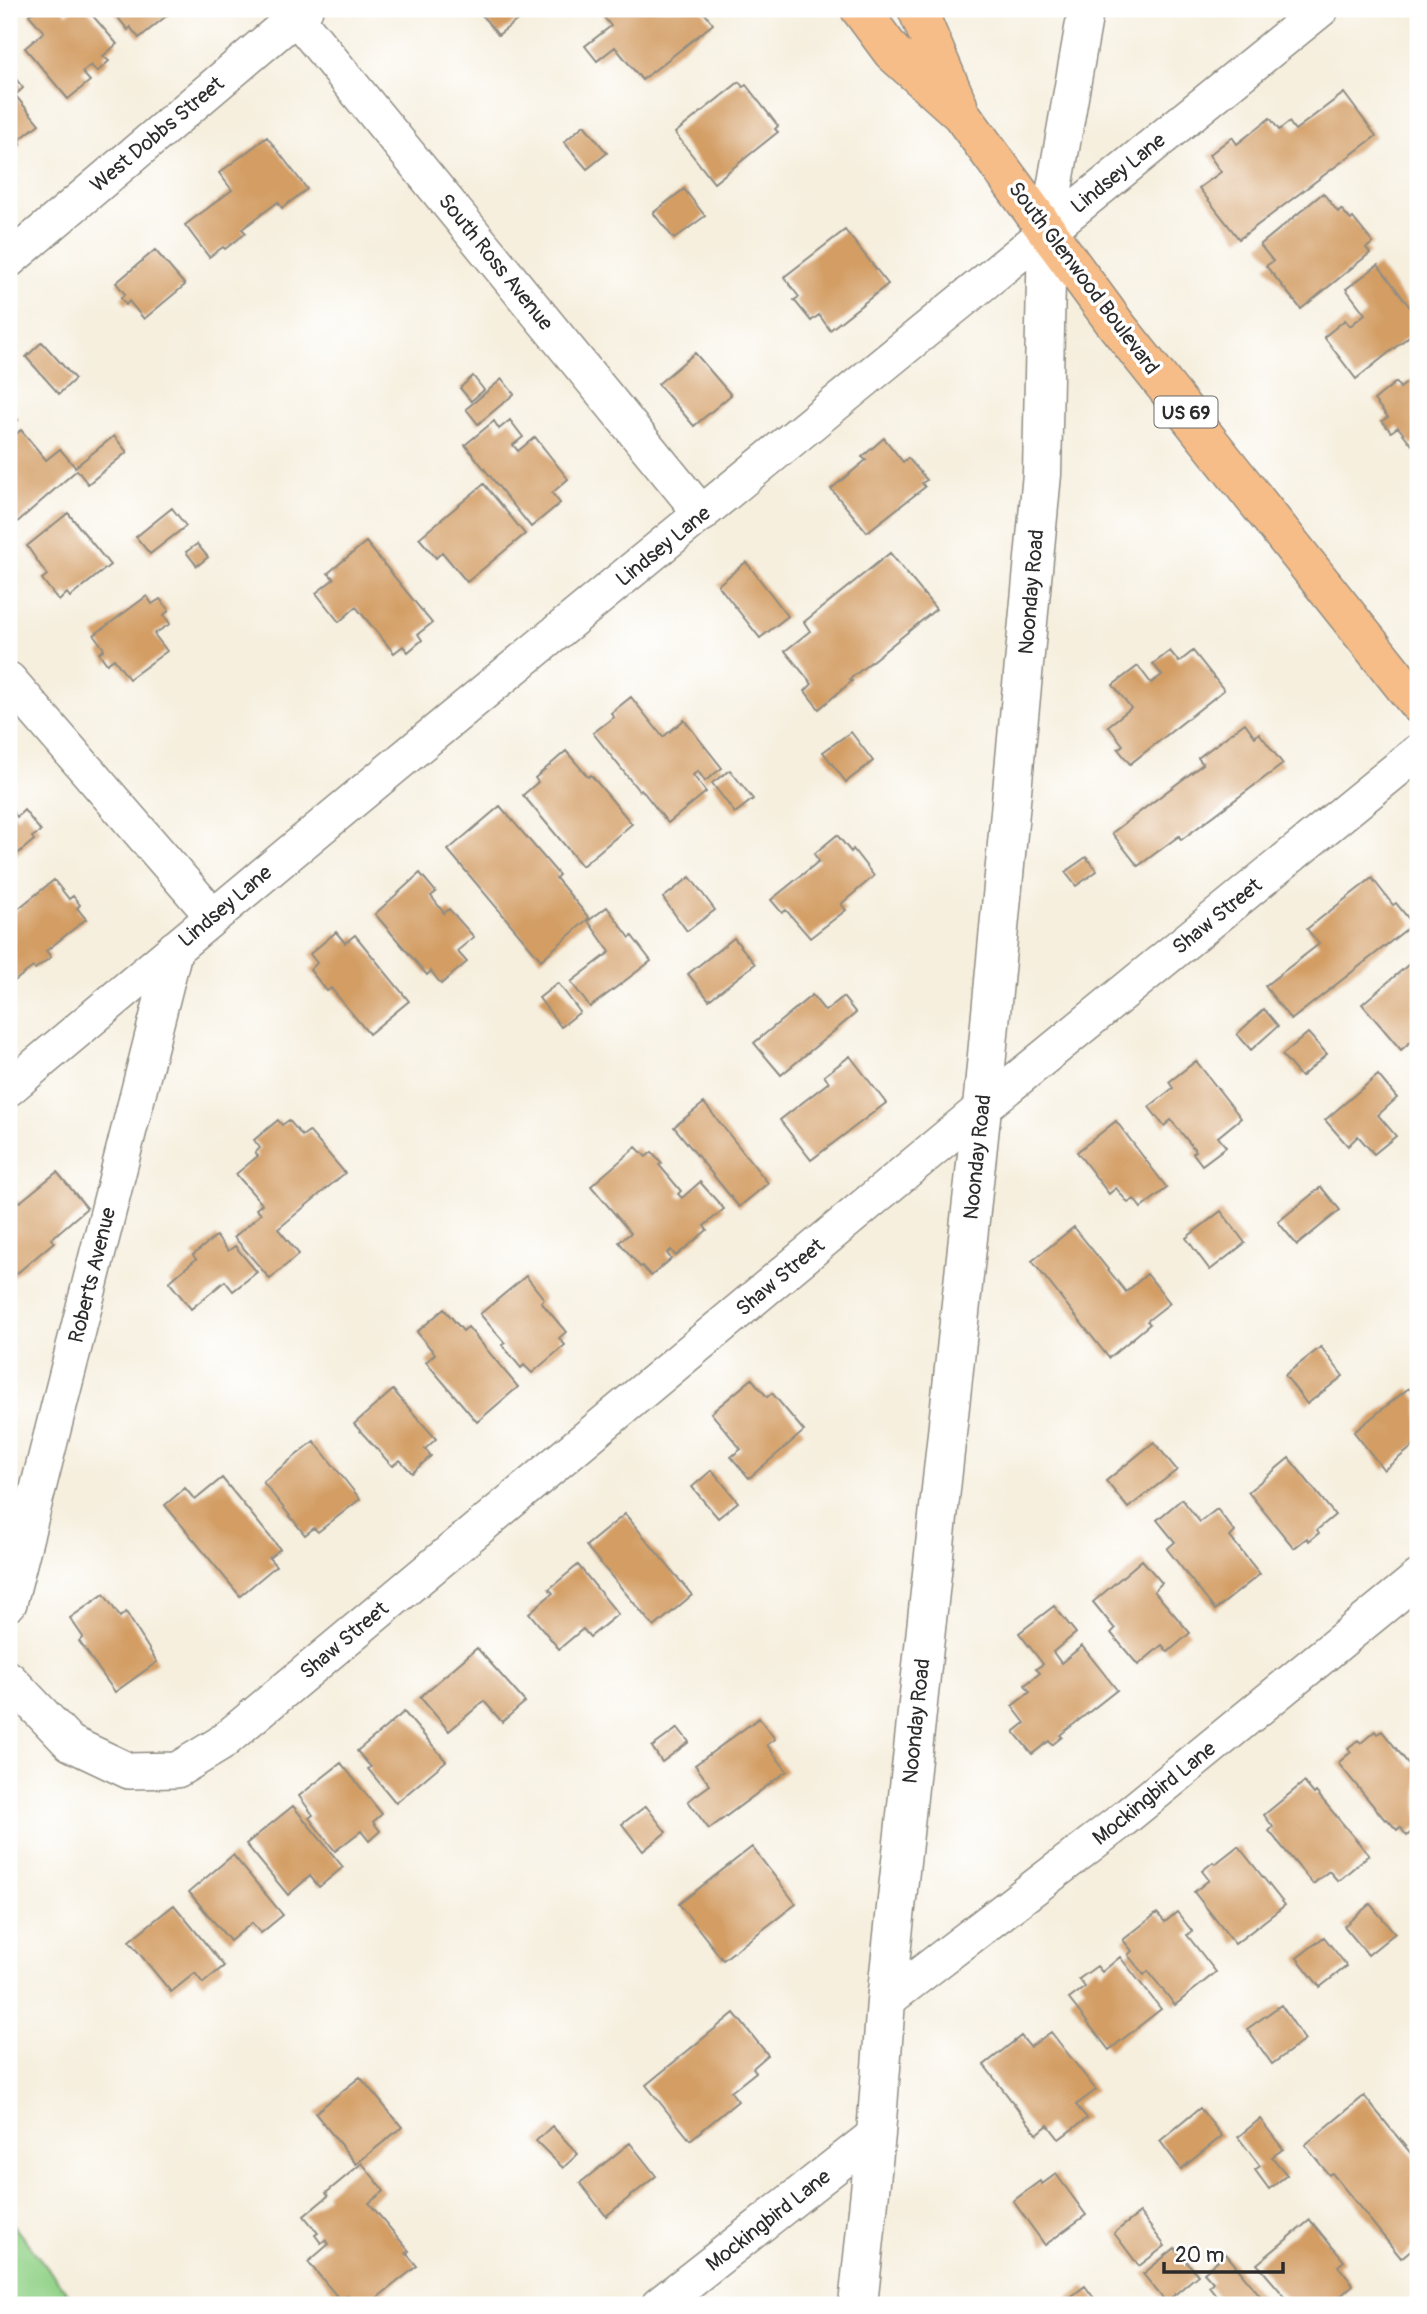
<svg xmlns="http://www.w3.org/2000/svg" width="1427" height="2314" font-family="Pangolin,sans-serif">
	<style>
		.green { fill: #93d389; stroke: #5f7f5a; stroke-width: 2 }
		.building { fill: #d39d63 }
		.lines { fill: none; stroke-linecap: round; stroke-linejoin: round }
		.minor-casing { stroke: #908d84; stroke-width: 38 }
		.tertiary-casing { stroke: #908d84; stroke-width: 41 }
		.primary-casing { stroke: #908d84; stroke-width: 41 }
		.minor { stroke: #fff; stroke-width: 35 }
		.tertiary { stroke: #fff; stroke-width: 38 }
		.primary { stroke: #f7bd88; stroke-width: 38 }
		.labels { text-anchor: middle; stroke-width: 7; stroke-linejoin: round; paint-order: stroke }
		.shield { fill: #fff; stroke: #6b6b6b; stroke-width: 2 }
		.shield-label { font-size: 19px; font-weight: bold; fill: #2b2b2b }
		.street-label { font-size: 21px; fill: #2b2b2b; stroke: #fff }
	</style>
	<rect width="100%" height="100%" fill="#fff"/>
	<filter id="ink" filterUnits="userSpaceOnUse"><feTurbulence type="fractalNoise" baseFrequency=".0143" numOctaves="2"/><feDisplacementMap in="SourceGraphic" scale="14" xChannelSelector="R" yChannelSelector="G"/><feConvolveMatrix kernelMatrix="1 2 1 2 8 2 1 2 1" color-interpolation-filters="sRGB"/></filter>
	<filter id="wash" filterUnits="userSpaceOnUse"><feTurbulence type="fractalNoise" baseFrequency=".00686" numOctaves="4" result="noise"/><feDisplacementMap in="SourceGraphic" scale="28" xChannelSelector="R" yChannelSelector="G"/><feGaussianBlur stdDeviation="1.57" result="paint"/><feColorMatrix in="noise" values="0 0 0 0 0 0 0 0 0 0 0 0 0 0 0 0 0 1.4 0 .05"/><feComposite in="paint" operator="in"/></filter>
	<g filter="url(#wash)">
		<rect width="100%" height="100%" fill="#f6efde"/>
		<path class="green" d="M 9,2220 L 77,2305 L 9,2305 Z"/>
		<g id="blocks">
			<path class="building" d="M 37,9 L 63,9 L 67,14 L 72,9 L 87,9 L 117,44 L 103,56 L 109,61 L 97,72 L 91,65 L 82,72 L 90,81 L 68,99 L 25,48 L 44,32 L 29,15 Z
				M 111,9 L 175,9 L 139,38 L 130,27 L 128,30 Z
				M 477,9 L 532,9 L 498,35 Z
				M 613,9 L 701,9 L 713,24 L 642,80 L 615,47 L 597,61 L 585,46 L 611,26 L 603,16 Z
				M 9,70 L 23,88 L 15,95 L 39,124 L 19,140 L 21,144 L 10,152 Z
				M 739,82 L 743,87 L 746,85 L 778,126 L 775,129 L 778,132 L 714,183 L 675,133 Z
				M 1344,93 L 1376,136 L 1239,239 L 1199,188 L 1221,172 L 1209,155 L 1232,137 L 1237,144 L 1270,118 L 1279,130 L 1289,122 L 1295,130 Z
				M 584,125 L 607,153 L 587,169 L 564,142 Z
				M 267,137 L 307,189 L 282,208 L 278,202 L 242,229 L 246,233 L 225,249 L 223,247 L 209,257 L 185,225 L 232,190 L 219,173 Z
				M 684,189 L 705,216 L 674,239 L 653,213 Z
				M 1323,193 L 1338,212 L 1341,209 L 1351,220 L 1353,218 L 1373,243 L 1366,248 L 1370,253 L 1301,309 L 1266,266 L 1273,261 L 1260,245 Z
				M 845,230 L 888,284 L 830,330 L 819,315 L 811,321 L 794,300 L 799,297 L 784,277 Z
				M 155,250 L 185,285 L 144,319 L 129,301 L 126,305 L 121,298 L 125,294 L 116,283 Z
				M 1378,265 L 1418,318 L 1418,329 L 1356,379 L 1324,337 L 1345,320 L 1350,326 L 1365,314 L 1346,289 Z
				M 42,342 L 75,379 L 59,394 L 26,357 Z
				M 695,353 L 731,395 L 694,426 L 658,384 Z
				M 1418,374 L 1418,440 L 1412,445 L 1398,427 L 1391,432 L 1382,421 L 1388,417 L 1374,400 L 1396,382 L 1400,388 Z
				M 473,376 L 484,390 L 471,401 L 460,388 Z
				M 502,379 L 514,394 L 478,424 L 466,409 Z
				M 9,407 L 18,420 L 9,427 Z
				M 510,420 L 523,437 L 513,445 L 518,451 L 535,437 L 568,479 L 552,493 L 560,503 L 531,527 L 465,445 L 494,421 L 499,429 Z
				M 21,430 L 46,460 L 60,449 L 75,467 L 114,436 L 127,452 L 88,484 L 77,470 L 15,524 L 9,516 L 9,440 Z
				M 884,438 L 903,462 L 908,458 L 927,480 L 922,483 L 925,487 L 867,532 L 831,489 L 866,460 L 862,457 Z
				M 484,484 L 525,534 L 467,582 L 442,552 L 436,558 L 419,538 Z
				M 172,508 L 186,526 L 150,554 L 136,537 Z
				M 68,513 L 110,565 L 70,597 L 67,593 L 59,601 L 42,579 L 47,575 L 27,546 Z
				M 366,542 L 432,623 L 418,634 L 422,640 L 408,652 L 403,646 L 394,653 L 356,607 L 339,622 L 316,593 L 334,579 L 328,573 Z
				M 197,544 L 208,557 L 197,566 L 186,552 Z
				M 890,553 L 936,609 L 850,679 L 852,681 L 819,709 L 805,691 L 812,684 L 785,651 L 810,631 L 804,622 Z
				M 746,562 L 788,616 L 760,638 L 718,585 Z
				M 147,596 L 152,604 L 160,599 L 169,610 L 164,615 L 170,624 L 154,634 L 167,651 L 129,679 L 114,659 L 107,664 L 99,653 L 104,649 L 94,635 Z
				M 1170,651 L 1179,662 L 1193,651 L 1224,690 L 1130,764 L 1118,749 L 1123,745 L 1108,726 L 1131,708 L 1113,685 L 1138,666 L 1151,683 L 1162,675 L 1153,664 Z
				M 631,697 L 663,737 L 684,720 L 722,768 L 705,781 L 698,771 L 693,775 L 706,792 L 668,823 L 641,789 L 639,791 L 593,733 L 614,717 L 611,713 Z
				M 1245,723 L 1255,737 L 1259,733 L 1283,764 L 1181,840 L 1179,836 L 1138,866 L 1112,833 L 1203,764 L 1198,758 Z
				M 851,732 L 873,761 L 846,782 L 823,752 Z
				M 566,751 L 588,777 L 591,775 L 632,824 L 582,866 L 523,795 L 538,782 L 535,778 Z
				M 730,770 L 753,799 L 735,813 L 712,783 Z
				M 500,806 L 559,875 L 556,878 L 589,918 L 541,960 L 448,850 Z
				M 9,807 L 17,817 L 24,810 L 41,831 L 32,837 L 34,840 L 9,861 Z
				M 837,835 L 851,852 L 853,849 L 874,876 L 841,904 L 846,910 L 810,938 L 786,910 L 782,913 L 771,900 L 819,861 L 814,854 Z
				M 1086,857 L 1097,871 L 1076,886 L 1065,872 Z
				M 420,873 L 436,892 L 431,896 L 444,913 L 449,909 L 474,937 L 457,951 L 467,962 L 441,984 L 431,971 L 427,975 L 375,914 Z
				M 690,877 L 715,910 L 687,931 L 663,898 Z
				M 1372,878 L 1393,905 L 1396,903 L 1413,924 L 1291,1020 L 1265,986 L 1319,944 L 1307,929 Z
				M 54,880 L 69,899 L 73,896 L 80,905 L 77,908 L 86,919 L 46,951 L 51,957 L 35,969 L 33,967 L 9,985 L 9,916 Z
				M 607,907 L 630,938 L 632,936 L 651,961 L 590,1007 L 571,982 L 610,952 L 588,921 Z
				M 336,932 L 345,943 L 355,935 L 409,1001 L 369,1034 L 331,988 L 327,991 L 310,970 L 317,963 L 310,954 Z
				M 734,938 L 755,964 L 709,1000 L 688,974 Z
				M 1414,960 L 1418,965 L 1418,1035 L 1401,1050 L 1362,1004 Z
				M 558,983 L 580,1012 L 561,1027 L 539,998 Z
				M 812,995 L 825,1011 L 843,997 L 856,1013 L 781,1075 L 754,1043 Z
				M 1264,1009 L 1278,1026 L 1251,1050 L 1237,1034 Z
				M 1308,1033 L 1327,1054 L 1301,1077 L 1282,1055 Z
				M 850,1056 L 886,1103 L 811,1160 L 780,1120 L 829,1082 L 824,1076 Z
				M 1196,1061 L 1241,1118 L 1218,1137 L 1226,1147 L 1202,1165 L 1193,1153 L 1196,1151 L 1171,1120 L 1164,1126 L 1149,1107 L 1173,1088 L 1169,1082 Z
				M 1378,1075 L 1397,1098 L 1378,1115 L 1396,1136 L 1374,1154 L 1358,1136 L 1348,1146 L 1325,1120 Z
				M 704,1103 L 768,1183 L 739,1207 L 674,1127 Z
				M 278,1120 L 282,1125 L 289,1120 L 302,1136 L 309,1131 L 345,1173 L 278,1229 L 299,1254 L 270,1279 L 234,1237 L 261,1214 L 256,1209 L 262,1204 L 236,1174 L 258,1156 L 255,1153 L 260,1148 L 254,1140 Z
				M 1116,1121 L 1167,1188 L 1141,1208 L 1134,1199 L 1128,1203 L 1116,1188 L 1109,1194 L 1077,1152 Z
				M 636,1147 L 646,1157 L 652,1152 L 662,1163 L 659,1165 L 681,1191 L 678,1194 L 682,1198 L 700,1182 L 724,1209 L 704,1226 L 707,1230 L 676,1256 L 671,1250 L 667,1253 L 671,1259 L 651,1276 L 642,1266 L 640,1267 L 619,1242 L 631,1233 L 591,1186 Z
				M 57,1172 L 87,1208 L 51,1239 L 54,1242 L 9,1280 L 9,1208 L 18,1200 L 20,1202 Z
				M 1321,1187 L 1340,1210 L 1297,1245 L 1278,1222 Z
				M 1221,1211 L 1245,1243 L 1210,1270 L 1186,1238 Z
				M 1074,1227 L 1126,1292 L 1147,1274 L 1170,1303 L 1147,1321 L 1150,1324 L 1109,1358 L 1032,1261 Z
				M 216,1236 L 228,1251 L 235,1246 L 257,1272 L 233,1291 L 225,1281 L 191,1309 L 169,1282 L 196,1259 L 193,1255 Z
				M 526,1276 L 544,1299 L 541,1302 L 566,1332 L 559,1338 L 565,1345 L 532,1373 L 524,1365 L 521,1368 L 502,1345 L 505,1343 L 480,1314 Z
				M 444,1309 L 463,1331 L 468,1327 L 518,1387 L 477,1422 L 426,1362 L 435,1354 L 417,1332 Z
				M 1321,1347 L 1343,1376 L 1307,1404 L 1285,1375 Z
				M 752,1379 L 767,1397 L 772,1393 L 804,1431 L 749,1478 L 731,1457 L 741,1449 L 711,1413 Z
				M 1409,1388 L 1418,1400 L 1418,1442 L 1384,1470 L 1354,1432 Z
				M 393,1390 L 436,1439 L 425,1449 L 431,1456 L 412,1473 L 400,1460 L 392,1466 L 354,1424 Z
				M 314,1441 L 360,1499 L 318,1532 L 314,1528 L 305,1535 L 263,1482 Z
				M 1154,1442 L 1177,1470 L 1128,1508 L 1106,1481 Z
				M 1289,1458 L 1335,1515 L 1317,1530 L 1319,1533 L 1309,1541 L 1307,1538 L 1294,1548 L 1248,1492 Z
				M 712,1470 L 738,1502 L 718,1518 L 692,1487 Z
				M 222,1478 L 280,1549 L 269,1558 L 276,1566 L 240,1596 L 165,1505 L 185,1488 L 195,1500 Z
				M 1182,1499 L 1200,1522 L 1217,1509 L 1235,1532 L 1230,1537 L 1260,1574 L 1215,1610 L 1167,1549 L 1175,1542 L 1157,1520 Z
				M 625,1514 L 692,1595 L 654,1627 L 586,1546 Z
				M 1142,1560 L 1162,1583 L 1154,1591 L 1190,1633 L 1168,1652 L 1162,1645 L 1138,1665 L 1111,1633 L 1115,1629 L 1093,1602 Z
				M 578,1565 L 618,1614 L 590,1637 L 583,1629 L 559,1649 L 529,1613 L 553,1593 L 549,1589 Z
				M 104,1594 L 120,1617 L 126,1612 L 157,1662 L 115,1692 L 79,1641 L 83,1637 L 70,1618 Z
				M 1054,1606 L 1076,1633 L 1053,1652 L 1061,1663 L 1082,1646 L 1117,1690 L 1060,1735 L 1062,1737 L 1052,1745 L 1049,1741 L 1032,1754 L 1014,1732 L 1025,1723 L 1012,1706 L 1030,1692 L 1025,1685 L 1040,1673 L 1036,1669 L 1043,1664 L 1019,1633 Z
				M 477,1648 L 525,1702 L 502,1722 L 484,1701 L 449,1731 L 420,1697 Z
				M 404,1712 L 446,1761 L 396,1803 L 368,1769 L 371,1767 L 357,1751 Z
				M 759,1718 L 775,1739 L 767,1745 L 787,1771 L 709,1829 L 688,1801 L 710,1785 L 695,1765 Z
				M 678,1728 L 689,1742 L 662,1762 L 652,1747 Z
				M 1375,1731 L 1377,1734 L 1382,1731 L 1411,1767 L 1415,1764 L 1418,1768 L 1418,1826 L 1407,1836 L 1400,1827 L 1397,1830 L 1387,1819 L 1385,1820 L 1338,1763 L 1351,1752 L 1348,1748 L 1358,1740 L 1361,1743 Z
				M 341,1763 L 382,1814 L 373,1822 L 380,1831 L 369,1841 L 361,1831 L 335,1851 L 309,1818 L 313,1815 L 299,1796 Z
				M 1304,1782 L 1314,1794 L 1316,1792 L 1369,1855 L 1338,1881 L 1329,1871 L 1313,1884 L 1269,1831 L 1273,1827 L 1264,1815 Z
				M 293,1806 L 343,1867 L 319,1887 L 310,1876 L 288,1895 L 246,1844 Z
				M 646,1806 L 666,1832 L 643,1851 L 622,1824 Z
				M 1238,1846 L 1285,1905 L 1235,1944 L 1194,1892 L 1209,1880 L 1202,1871 L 1213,1862 L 1215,1864 Z
				M 752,1847 L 796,1904 L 723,1960 L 679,1904 Z
				M 233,1855 L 283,1915 L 261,1933 L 252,1923 L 230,1941 L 189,1892 Z
				M 1370,1904 L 1395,1933 L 1368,1955 L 1344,1926 Z
				M 174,1905 L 224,1966 L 203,1983 L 195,1973 L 171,1992 L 129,1941 Z
				M 1177,1912 L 1192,1931 L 1187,1935 L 1216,1972 L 1175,2005 L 1148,1971 L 1144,1975 L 1128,1955 L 1132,1951 L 1123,1940 L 1157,1913 L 1165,1922 Z
				M 1324,1937 L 1347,1966 L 1320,1987 L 1297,1958 Z
				M 1120,1957 L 1161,2009 L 1109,2050 L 1069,1999 L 1085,1987 L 1079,1979 L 1097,1966 L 1102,1972 Z
				M 1281,2005 L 1305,2040 L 1272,2064 L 1247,2029 Z
				M 734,2013 L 768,2055 L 753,2068 L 756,2072 L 731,2092 L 738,2101 L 690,2140 L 646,2085 Z
				M 1051,2032 L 1096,2090 L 1076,2105 L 1087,2118 L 1059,2139 L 1048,2125 L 1037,2134 L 984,2065 L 1021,2036 L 1030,2047 Z
				M 360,2077 L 402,2127 L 356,2164 L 315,2113 Z
				M 1364,2096 L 1418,2162 L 1418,2244 L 1401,2258 L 1332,2173 L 1329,2175 L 1305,2145 Z
				M 1200,2108 L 1222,2136 L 1181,2169 L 1160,2141 Z
				M 1260,2119 L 1283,2149 L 1272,2157 L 1287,2175 L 1269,2189 L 1255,2170 L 1260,2166 L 1238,2137 Z
				M 552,2126 L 578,2154 L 563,2168 L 536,2141 Z
				M 630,2143 L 656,2176 L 606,2216 L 580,2183 Z
				M 362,2163 L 384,2191 L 369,2203 L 409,2251 L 406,2253 L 417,2266 L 368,2305 L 356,2305 L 348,2295 L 341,2301 L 308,2262 L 329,2244 L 325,2240 L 321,2243 L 315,2235 L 318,2233 L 304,2216 L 328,2196 L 326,2193 Z
				M 1056,2174 L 1086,2215 L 1045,2245 L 1013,2201 L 1040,2181 L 1042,2184 Z
				M 1140,2213 L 1165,2246 L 1139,2266 L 1114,2233 Z
				M 1310,2220 L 1344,2261 L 1338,2266 L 1353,2285 L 1336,2300 L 1340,2305 L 1292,2305 L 1257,2264 Z
				M 1175,2248 L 1198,2275 L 1166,2302 L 1143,2274 Z
				M 1226,2254 L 1268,2305 L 1226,2305 L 1230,2303 L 1224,2296 L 1220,2300 L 1209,2286 L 1213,2282 L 1204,2272 Z
				M 1085,2286 L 1099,2305 L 1060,2305 Z"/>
		</g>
	</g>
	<g filter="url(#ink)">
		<use href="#blocks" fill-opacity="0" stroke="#908d84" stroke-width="2"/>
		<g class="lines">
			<g class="minor-casing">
				<path id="minor" d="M 292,9 L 296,17 L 702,514
					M 1047,231 L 1086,9
					M 9,260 L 305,9
					M 9,680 L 212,915
					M 9,1088 C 442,723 881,365 1321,9
					M 9,1603 L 175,948
					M 9,1679 L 70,1743 L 129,1771 L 177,1770 L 220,1744 L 982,1108 L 1418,752
					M 886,2001 L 1121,1821 L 1418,1578
					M 659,2305 L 876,2134"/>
			</g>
			<g class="tertiary-casing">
				<path id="tertiary" d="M 858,2305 L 876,2134 L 886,2001 L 982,1108 L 1042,474 L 1047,231"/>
			</g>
			<g class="primary-casing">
				<path id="primary" d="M 860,9 L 892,52 L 961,114 L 1114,322 L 1418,704
					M 917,9 L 958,105"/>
			</g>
			<use href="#minor" class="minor"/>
			<use href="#tertiary" class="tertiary"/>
			<use href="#primary" class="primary"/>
		</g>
	</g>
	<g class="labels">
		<rect class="shield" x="1154.5" y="396.5" width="63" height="31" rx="5"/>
		<g class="shield-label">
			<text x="1186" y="419">US 69</text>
		</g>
		<g class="street-label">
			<text transform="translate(157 134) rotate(-40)" y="7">West Dobbs Street</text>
			<text transform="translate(1118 173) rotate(-39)" y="7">Lindsey Lane</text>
			<text transform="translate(496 262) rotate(51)" y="7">South Ross Avenue</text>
			<text transform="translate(1084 278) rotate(53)" y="7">South Glenwood Boulevard</text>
			<text transform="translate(663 546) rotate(-39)" y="7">Lindsey Lane</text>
			<text transform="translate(1031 592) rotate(-85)" y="7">Noonday Road</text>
			<text transform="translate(225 906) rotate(-40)" y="7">Lindsey Lane</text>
			<text transform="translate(1217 916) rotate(-39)" y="7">Shaw Street</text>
			<text transform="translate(977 1157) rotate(-84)" y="7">Noonday Road</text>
			<text transform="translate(92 1275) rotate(-76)" y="7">Roberts Avenue</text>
			<text transform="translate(780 1277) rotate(-40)" y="7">Shaw Street</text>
			<text transform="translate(344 1640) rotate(-40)" y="7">Shaw Street</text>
			<text transform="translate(916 1721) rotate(-84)" y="7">Noonday Road</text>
			<text transform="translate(1154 1793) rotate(-39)" y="7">Mockingbird Lane</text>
			<text transform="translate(768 2220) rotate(-38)" y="7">Mockingbird Lane</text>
		</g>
	</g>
	<rect width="1427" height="2314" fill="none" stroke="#fff" stroke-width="35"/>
	<path d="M1164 2262v10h119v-10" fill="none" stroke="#2b2b2b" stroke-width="3.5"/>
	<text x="1175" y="2262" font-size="21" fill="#2b2b2b" stroke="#ffffff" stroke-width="5" paint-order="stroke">20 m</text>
</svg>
